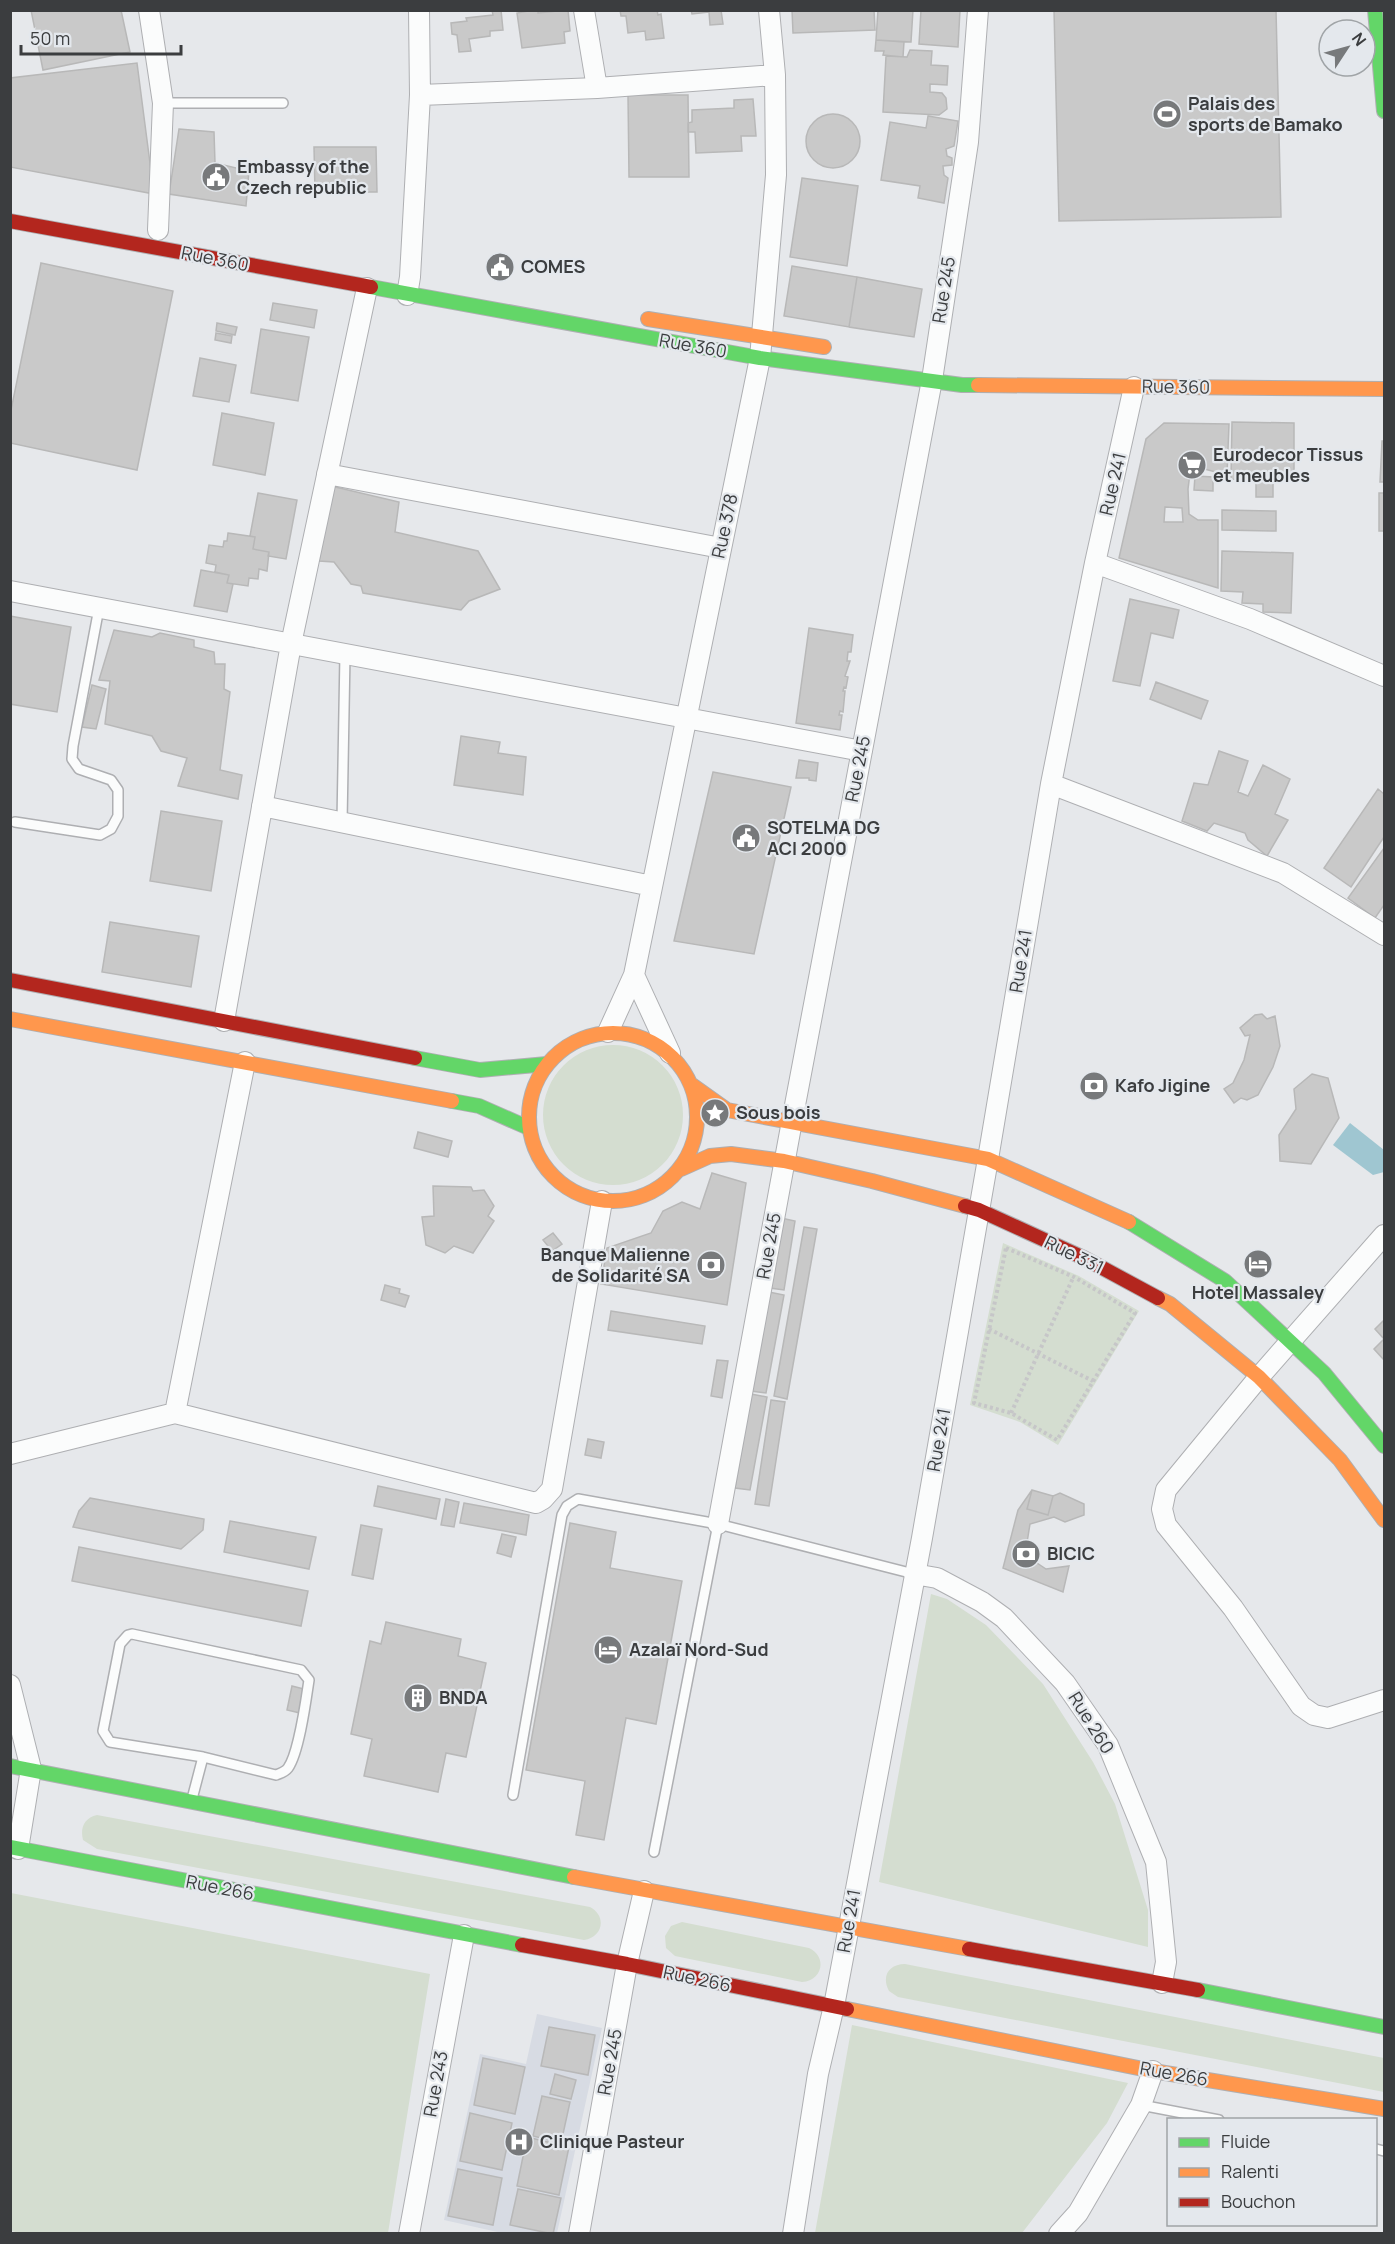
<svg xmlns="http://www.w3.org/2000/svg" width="1395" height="2244" font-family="Manrope,sans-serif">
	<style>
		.built { fill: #d7dbe3 }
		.green { fill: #d4ddd0 }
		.water { fill: #9fc6d1 }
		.building { fill: #c9c9c9; stroke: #b8b8b8; stroke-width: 1.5; fill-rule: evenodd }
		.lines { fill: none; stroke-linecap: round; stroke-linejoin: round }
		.lane-casing { stroke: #aeafb2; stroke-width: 12 }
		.street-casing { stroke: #aeafb2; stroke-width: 22 }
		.fast-casing { stroke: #aeafb2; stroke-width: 16 }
		.slow-casing { stroke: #aeafb2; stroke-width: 16 }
		.jam-casing { stroke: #aeafb2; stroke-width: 16 }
		.path { stroke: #c6c6c8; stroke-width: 4; stroke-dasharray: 3 3; stroke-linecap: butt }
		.lane { stroke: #fbfcfc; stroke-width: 9 }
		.street { stroke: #fbfcfc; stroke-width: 20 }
		.fast { stroke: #63d668; stroke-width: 14 }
		.slow { stroke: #ff974d; stroke-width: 14 }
		.jam { stroke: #b3261e; stroke-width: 14 }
		.labels { text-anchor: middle; stroke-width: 4.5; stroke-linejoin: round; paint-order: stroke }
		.poi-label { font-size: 18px; font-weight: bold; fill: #3b3d3f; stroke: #e4e8ed; text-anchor: start }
		.street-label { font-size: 18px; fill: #3b3d3f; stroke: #e4e8ed }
	</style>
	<rect width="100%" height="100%" fill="#e6e8eb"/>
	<path class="built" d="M 537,2014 L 602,2028 L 557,2233 L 502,2233 L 444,2220 L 480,2054 L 526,2064 Z"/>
	<path class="green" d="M543 1115a70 70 0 1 1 140 0a70 70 0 1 1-140 0Z
		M 1003,1243 L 1079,1276 L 1139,1311 L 1058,1445 L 1020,1422 L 970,1405 Z
		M 931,1594 L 947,1599 L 986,1625 L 1043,1684 L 1093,1762 L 1115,1804 L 1148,1910 L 1148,1947 L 879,1882 Z
		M 97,1815 L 590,1907 C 607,1916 603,1937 584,1940 L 97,1849 L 83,1840 C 80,1828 84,1818 97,1815 Z
		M 11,1893 L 430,1974 L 388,2233 L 25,2234 L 11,2231 Z
		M 682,1922 L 809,1948 C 828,1957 822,1981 802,1982 L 675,1956 L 666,1948 L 665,1936 L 671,1926 Z
		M 905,1964 L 1384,2058 L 1384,2092 L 898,1997 L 889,1991 C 881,1976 889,1964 905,1964 Z
		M 852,2025 L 1128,2083 L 1107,2123 L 1022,2233 L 815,2233 Z"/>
	<path class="water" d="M 1350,1123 L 1384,1150 L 1384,1172 L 1373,1175 L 1333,1145 Z"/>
	<path class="building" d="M 31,10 L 121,10 L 130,52 L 43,70 Z
		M 492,10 L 501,10 L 503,30 L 490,31 L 490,36 L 469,39 L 471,51 L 459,52 L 457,35 L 452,34 L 451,23 L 467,21 L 466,18 L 493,15 Z
		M 534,10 L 538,10 L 538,13 L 568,10 L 570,31 L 564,32 L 565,43 L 522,48 L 517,13 Z
		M 620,10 L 657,10 L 658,15 L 661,14 L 664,38 L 646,40 L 645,31 L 628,33 L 626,16 L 621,16 Z
		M 691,10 L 721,10 L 723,24 L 710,25 L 709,12 L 692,14 Z
		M 792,10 L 874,10 L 875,30 L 793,33 Z
		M 878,10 L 913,10 L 911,42 L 876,40 Z
		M 921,10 L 960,10 L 958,47 L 919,44 Z
		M 1054,10 L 1276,10 L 1281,217 L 1059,221 Z
		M 876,40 L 904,42 L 903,57 L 883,55 L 884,51 L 875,51 Z
		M 910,50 L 932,51 L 931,65 L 948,66 L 947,85 L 930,84 L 930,92 L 942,93 L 946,98 L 947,109 L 939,115 L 883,112 L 886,56 L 907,57 Z
		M 137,63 L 154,194 L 10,167 L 10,78 Z
		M 628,95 L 688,95 L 689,177 L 629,177 Z
		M 753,99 L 756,136 L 741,136 L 742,151 L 696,153 L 695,132 L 688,132 L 688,123 L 692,122 L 692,110 L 734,108 L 734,100 Z
		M806 141a27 27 0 1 1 54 0a27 27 0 1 1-54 0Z
		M 928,116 L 958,121 L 954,146 L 946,149 L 947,156 L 952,158 L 952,165 L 943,166 L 944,175 L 948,178 L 944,203 L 918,198 L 920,186 L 881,180 L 890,122 L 926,128 Z
		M 179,129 L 214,132 L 215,163 L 249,171 L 246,206 L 169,194 Z
		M 314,147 L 376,147 L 377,192 L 315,192 Z
		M 802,178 L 858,186 L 847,266 L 790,257 Z
		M 41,263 L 173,291 L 137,470 L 10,443 L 10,415 Z
		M 792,266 L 857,277 L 849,327 L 784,316 Z
		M 857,277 L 922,289 L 914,337 L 849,327 Z
		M 273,303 L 317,310 L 314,328 L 270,320 Z
		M 217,323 L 237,327 L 235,335 L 216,331 Z
		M 261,329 L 309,337 L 298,401 L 251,393 Z
		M 216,333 L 232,336 L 231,343 L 215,340 Z
		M 200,358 L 236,365 L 229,402 L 193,396 Z
		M 222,413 L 274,423 L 265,475 L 213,465 Z
		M 1232,422 L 1294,423 L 1294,480 L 1273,480 L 1273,497 L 1256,497 L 1256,480 L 1231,479 Z
		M 1164,423 L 1229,424 L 1227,475 L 1197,467 L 1190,473 L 1188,489 L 1189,514 L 1198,520 L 1218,520 L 1218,588 L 1119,558 L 1146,439 ZM 1165,507 L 1182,508 L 1183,522 L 1164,522 Z
		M 1382,441 L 1384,441 L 1384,482 L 1380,482 Z
		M 1195,476 L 1213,477 L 1213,491 L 1194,490 Z
		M 331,486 L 399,502 L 395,532 L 478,551 L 500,589 L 469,601 L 461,610 L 363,593 L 361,586 L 351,584 L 334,562 L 319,561 Z
		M 258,493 L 297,500 L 286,559 L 268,556 L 269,552 L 253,549 L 255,537 L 250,536 Z
		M 1379,493 L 1384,493 L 1384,531 L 1379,531 Z
		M 1222,510 L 1276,511 L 1276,531 L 1222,530 Z
		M 228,533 L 255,537 L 253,549 L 269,552 L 267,571 L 259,569 L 258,579 L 249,578 L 248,586 L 227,583 L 229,575 L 215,572 L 216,565 L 206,563 L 209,545 L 223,547 L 224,541 L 227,541 Z
		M 1222,551 L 1293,553 L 1291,613 L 1263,612 L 1263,604 L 1242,603 L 1243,592 L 1221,591 Z
		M 201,570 L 229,575 L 227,583 L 233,584 L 227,612 L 194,606 Z
		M 1130,599 L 1179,610 L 1173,638 L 1151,633 L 1140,686 L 1113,681 Z
		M 10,616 L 71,627 L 57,712 L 10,704 Z
		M 809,628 L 853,635 L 851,652 L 848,652 L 847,661 L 850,661 L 845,676 L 848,677 L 846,688 L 844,687 L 843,691 L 845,691 L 843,712 L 840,711 L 839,715 L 842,715 L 840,730 L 796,723 Z
		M 114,630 L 152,637 L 160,633 L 194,640 L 194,647 L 214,652 L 215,664 L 225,664 L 224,689 L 230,692 L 220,770 L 242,775 L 238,799 L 178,786 L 187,758 L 161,751 L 152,736 L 105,724 L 110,681 L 99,680 Z
		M 1156,682 L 1208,701 L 1201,719 L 1150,699 Z
		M 92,685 L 106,689 L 96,729 L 82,727 Z
		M 461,736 L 500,742 L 498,753 L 526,757 L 523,795 L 454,785 Z
		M 1219,751 L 1248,761 L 1238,792 L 1248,796 L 1263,765 L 1290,779 L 1275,814 L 1288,820 L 1267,856 L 1248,840 L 1245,833 L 1214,823 L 1207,831 L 1182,821 L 1194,783 L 1208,785 Z
		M 799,760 L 818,763 L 816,781 L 809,780 L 809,778 L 796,778 Z
		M 713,772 L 791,787 L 754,954 L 674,941 Z
		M 1378,789 L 1384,794 L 1384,837 L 1351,887 L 1324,868 Z
		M 161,811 L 222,821 L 211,891 L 150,881 Z
		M 1384,848 L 1384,905 L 1375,918 L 1348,898 Z
		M 110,922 L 199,936 L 191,987 L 102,972 Z
		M 1262,1014 L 1267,1019 L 1275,1016 L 1280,1046 L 1273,1067 L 1258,1095 L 1247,1100 L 1241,1098 L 1234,1103 L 1224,1089 L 1233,1083 L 1244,1060 L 1250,1035 L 1245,1036 L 1240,1028 L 1255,1015 Z
		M 1312,1074 L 1328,1078 L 1339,1118 L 1311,1164 L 1280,1161 L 1279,1135 L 1296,1109 L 1294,1089 Z
		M 418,1132 L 452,1141 L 448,1157 L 414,1148 Z
		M 712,1173 L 746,1183 L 727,1305 L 601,1284 L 607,1248 L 651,1233 L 663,1211 L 682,1202 L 700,1209 Z
		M 433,1186 L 471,1187 L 473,1191 L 484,1190 L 494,1206 L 488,1216 L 494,1221 L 473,1253 L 454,1246 L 445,1253 L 426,1245 L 422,1217 L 434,1216 Z
		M 781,1218 L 795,1221 L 784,1290 L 770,1288 Z
		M 804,1227 L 817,1229 L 787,1399 L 774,1396 Z
		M 553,1233 L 562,1244 L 552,1251 L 543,1240 Z
		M 385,1285 L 400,1289 L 399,1293 L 409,1296 L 405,1307 L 381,1300 Z
		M 769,1292 L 784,1295 L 766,1393 L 751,1391 Z
		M 611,1311 L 705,1326 L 702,1344 L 608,1330 Z
		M 1384,1320 L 1384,1360 L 1374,1349 L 1384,1339 L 1375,1329 Z
		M 717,1360 L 728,1361 L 722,1398 L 711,1396 Z
		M 751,1394 L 767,1397 L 750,1490 L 735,1488 Z
		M 771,1400 L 785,1402 L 769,1506 L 755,1504 Z
		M 588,1439 L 604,1442 L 601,1458 L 585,1455 Z
		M 378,1486 L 440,1499 L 436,1519 L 374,1506 Z
		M 1032,1490 L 1027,1509 L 1048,1515 L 1053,1496 L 1060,1493 L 1084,1504 L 1084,1515 L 1065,1522 L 1054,1517 L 1030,1524 L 1025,1555 L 1046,1569 L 1069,1566 L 1063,1592 L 1003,1568 L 1018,1510 Z
		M 1032,1490 L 1053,1496 L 1048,1515 L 1027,1509 Z
		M 90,1498 L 204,1519 L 203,1530 L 181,1549 L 73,1527 L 79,1511 Z
		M 446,1499 L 459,1502 L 454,1527 L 441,1525 Z
		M 464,1503 L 529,1515 L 526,1535 L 460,1523 Z
		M 230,1521 L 316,1537 L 309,1569 L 224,1552 Z
		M 570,1523 L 616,1532 L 610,1568 L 682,1581 L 656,1724 L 626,1718 L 604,1840 L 576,1835 L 585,1781 L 526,1770 Z
		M 361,1525 L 382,1529 L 373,1579 L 352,1575 Z
		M 502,1534 L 516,1537 L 511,1557 L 497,1553 Z
		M 79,1547 L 308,1591 L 301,1626 L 72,1581 Z
		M 386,1622 L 461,1639 L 458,1656 L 486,1663 L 466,1757 L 446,1753 L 438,1792 L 364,1776 L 372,1739 L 351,1734 L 370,1641 L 381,1644 Z
		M 292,1686 L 304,1689 L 300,1713 L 287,1710 Z
		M 549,2027 L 595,2035 L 588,2075 L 541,2066 Z
		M 483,2058 L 525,2067 L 515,2114 L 474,2105 Z
		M 555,2074 L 576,2080 L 571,2099 L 550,2094 Z
		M 542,2096 L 570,2102 L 561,2143 L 533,2136 Z
		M 470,2113 L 512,2123 L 502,2170 L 460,2161 Z
		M 527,2137 L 569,2147 L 559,2195 L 517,2186 Z
		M 458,2169 L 502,2178 L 493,2225 L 448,2216 Z
		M 518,2189 L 561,2198 L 553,2234 L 510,2225 Z"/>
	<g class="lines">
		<g class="lane-casing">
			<path id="lane" d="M 163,103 L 283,103
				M 15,822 L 100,835 L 111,829 L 118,816 L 118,790 L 111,780 L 79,769 L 72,759 L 73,746 L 99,608
				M 342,822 L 345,654
				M 132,1634 L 301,1670 L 309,1680 C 306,1700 299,1753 288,1768 C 285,1772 281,1773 276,1775 L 203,1757 L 110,1742 L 103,1731 L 120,1644 L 128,1635 Z
				M 513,1795 L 562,1515 L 567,1506 L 578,1499 L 718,1524 L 914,1574
				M 192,1799 L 203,1757
				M 654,1852 L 718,1524
				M 1141,2105 L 1219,2120
				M 1376,2149 L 1384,2151"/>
		</g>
		<g class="street-casing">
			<path id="street" d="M 149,10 L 163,103 L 158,230
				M 584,10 L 597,88
				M 420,95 L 597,88 L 775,75
				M 407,295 L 410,277 L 420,95 L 419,10
				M 327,474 L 721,548
				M 1095,563 L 1250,619 L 1384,676
				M 10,591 L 862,751
				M 1051,784 L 1283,873 L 1384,935
				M 262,806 L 652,886
				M 634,975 L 670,1053
				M 224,1021 L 291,644 L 367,288
				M 608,1032 L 634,975 L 760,358 L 776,175 L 775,75 L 769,10
				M 1384,1235 L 1259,1377 L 1166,1490 L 1162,1509 L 1166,1525 L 1233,1608 L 1301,1706 L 1314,1715 L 1328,1718 L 1384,1700
				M 175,1413 L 245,1062
				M 10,1454 L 175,1413 L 536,1503 L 543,1499 L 552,1489 L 602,1201
				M 718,1524 L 792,1121 L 932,380 L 968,142 L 978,10
				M 914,1574 L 937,1578 L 982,1602 L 1004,1618 L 1065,1683 L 1108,1745 L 1156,1862 L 1166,1962 L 1162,1983
				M 10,1685 L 31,1769 L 18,1849
				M 409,2234 L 464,1935
				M 579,2234 L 627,1964 L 644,1891
				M 793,2234 L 818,2074 L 834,2006 L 922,1538 L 988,1159 L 1051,784 L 1095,563 L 1134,387
				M 1059,2234 L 1078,2213 L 1141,2105 L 1153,2071"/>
		</g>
		<g class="fast-casing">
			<path id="fast" d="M 1375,10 L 1384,111
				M 371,287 L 760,358 L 962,385 L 978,385
				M 415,1058 L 480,1070 L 547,1064
				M 452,1101 L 479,1106 L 529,1128
				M 1129,1222 L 1225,1281 L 1324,1373 L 1384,1446
				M 10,1766 L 574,1877
				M 10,1847 L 522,1945
				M 1198,1990 L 1384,2027"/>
		</g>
		<g class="slow-casing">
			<path id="slow" d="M 648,319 L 824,347
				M 978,385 L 1384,389
				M 10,1019 L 452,1101
				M529 1117a84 84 0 1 1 168 0a84 84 0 1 1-168 0Z
				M 692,1085 L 727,1110 L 988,1159 L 1129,1222
				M 681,1169 L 710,1156 L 731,1154 L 784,1161 L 872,1181 L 965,1206
				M 1158,1298 L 1170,1304 L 1259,1377 L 1340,1460 L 1384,1520
				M 574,1877 L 969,1949
				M 847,2009 L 1153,2071 L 1384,2109"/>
		</g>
		<g class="jam-casing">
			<path id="jam" d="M 10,221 L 371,287
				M 10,980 L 415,1058
				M 965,1206 L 979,1210 L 1084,1258 L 1158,1298
				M 522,1945 L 627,1964 L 847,2009
				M 969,1949 L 1198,1990"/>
		</g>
		<path class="path" d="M 1006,1248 L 1074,1277 L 1135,1313 L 1057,1440 L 1011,1413 L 974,1403 Z
			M 989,1329 L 1093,1381
			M 1011,1413 L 1073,1278"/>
		<use href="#lane" class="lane"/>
		<use href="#street" class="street"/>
		<use href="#fast" class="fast"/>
		<use href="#slow" class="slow"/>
		<use href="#jam" class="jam"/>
	</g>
	<defs>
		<g id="stadium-disc" transform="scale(1.5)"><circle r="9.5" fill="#77797b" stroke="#e4e8ed"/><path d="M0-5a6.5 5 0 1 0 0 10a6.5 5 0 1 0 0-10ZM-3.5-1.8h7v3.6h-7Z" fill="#fff"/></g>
		<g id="civic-disc" transform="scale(1.5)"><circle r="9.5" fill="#77797b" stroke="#e4e8ed"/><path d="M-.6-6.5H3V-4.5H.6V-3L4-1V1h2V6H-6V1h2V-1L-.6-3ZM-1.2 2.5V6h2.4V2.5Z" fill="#fff"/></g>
		<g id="supermarket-disc" transform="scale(1.5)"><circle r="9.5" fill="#77797b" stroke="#e4e8ed"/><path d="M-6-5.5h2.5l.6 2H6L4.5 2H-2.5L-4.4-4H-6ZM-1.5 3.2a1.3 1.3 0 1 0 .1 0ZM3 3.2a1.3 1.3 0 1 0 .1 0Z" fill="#fff"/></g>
		<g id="bank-disc" transform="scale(1.5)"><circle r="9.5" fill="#77797b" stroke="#e4e8ed"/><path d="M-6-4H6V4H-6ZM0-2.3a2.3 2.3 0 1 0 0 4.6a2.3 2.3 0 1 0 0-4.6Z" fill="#fff"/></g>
		<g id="sight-disc" transform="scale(1.5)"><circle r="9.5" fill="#77797b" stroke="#e4e8ed"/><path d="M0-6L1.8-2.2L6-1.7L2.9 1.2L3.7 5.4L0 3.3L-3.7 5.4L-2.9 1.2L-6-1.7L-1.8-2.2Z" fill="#fff"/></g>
		<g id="hotel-disc" transform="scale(1.5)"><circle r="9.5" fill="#77797b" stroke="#e4e8ed"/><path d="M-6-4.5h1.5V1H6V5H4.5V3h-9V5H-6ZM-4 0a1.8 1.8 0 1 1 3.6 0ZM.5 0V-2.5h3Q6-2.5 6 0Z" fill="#fff"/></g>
		<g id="building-disc" transform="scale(1.5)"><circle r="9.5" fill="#77797b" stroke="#e4e8ed"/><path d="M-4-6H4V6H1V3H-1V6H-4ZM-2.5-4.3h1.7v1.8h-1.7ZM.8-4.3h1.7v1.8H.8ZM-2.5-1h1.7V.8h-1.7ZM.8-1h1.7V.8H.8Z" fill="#fff"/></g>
		<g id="hospital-disc" transform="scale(1.5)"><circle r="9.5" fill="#77797b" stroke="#e4e8ed"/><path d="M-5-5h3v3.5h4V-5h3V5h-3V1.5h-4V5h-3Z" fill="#fff"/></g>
	</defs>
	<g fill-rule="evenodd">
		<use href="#stadium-disc" x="1167" y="114"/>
		<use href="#civic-disc" x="216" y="177"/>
		<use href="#civic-disc" x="500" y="267"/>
		<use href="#supermarket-disc" x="1192" y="465"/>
		<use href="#civic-disc" x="746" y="838"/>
		<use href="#bank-disc" x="1094" y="1086"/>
		<use href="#sight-disc" x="715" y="1113"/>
		<use href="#hotel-disc" x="1258" y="1264"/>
		<use href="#bank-disc" x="711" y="1265"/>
		<use href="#bank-disc" x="1026" y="1554"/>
		<use href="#hotel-disc" x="608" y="1650"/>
		<use href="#building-disc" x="418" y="1698"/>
		<use href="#hospital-disc" x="519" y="2142"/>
	</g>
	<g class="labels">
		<g class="poi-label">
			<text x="1188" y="110">Palais des<tspan x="1188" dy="21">sports de Bamako</tspan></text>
			<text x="237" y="173">Embassy of the<tspan x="237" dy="21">Czech republic</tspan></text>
			<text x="521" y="273">COMES</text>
			<text x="1213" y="461">Eurodecor Tissus<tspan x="1213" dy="21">et meubles</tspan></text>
			<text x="767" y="834">SOTELMA DG<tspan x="767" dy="21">ACI 2000</tspan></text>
			<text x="1115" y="1092">Kafo Jigine</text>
			<text x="736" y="1119">Sous bois</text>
			<text x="690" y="1261" text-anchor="end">Banque Malienne<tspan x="690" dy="21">de Solidarité SA</tspan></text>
			<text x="1258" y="1299" text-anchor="middle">Hotel Massaley</text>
			<text x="1047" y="1560">BICIC</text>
			<text x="629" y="1656">Azalaï Nord-Sud</text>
			<text x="439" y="1704">BNDA</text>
			<text x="540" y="2148">Clinique Pasteur</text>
		</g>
		<g class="street-label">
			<text transform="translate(215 259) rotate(11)" y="6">Rue 360</text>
			<text transform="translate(944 290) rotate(-81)" y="6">Rue 245</text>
			<text transform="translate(693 346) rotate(10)" y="6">Rue 360</text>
			<text transform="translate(1176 387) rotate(1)" y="6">Rue 360</text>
			<text transform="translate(1113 484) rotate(-77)" y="6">Rue 241</text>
			<text transform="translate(725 526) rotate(-78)" y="6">Rue 378</text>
			<text transform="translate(858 769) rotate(-79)" y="6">Rue 245</text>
			<text transform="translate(1021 961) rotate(-81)" y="6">Rue 241</text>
			<text transform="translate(769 1246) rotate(-80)" y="6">Rue 245</text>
			<text transform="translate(1074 1255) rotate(26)" y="6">Rue 331</text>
			<text transform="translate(939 1440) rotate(-80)" y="6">Rue 241</text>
			<text transform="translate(1091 1723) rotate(58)" y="6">Rue 260</text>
			<text transform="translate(220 1888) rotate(11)" y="6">Rue 266</text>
			<text transform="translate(849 1921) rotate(-80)" y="6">Rue 241</text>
			<text transform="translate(697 1979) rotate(12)" y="6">Rue 266</text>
			<text transform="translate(610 2062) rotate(-80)" y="6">Rue 245</text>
			<text transform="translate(1174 2074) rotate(10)" y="6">Rue 266</text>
			<text transform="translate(436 2084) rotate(-80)" y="6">Rue 243</text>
		</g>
	</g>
	<rect width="1395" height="2244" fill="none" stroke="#3b3d3f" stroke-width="24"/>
	<rect x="1167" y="2118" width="210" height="108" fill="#e4e8ed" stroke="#a0a4a7" stroke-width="1.5"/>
	<rect x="1179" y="2138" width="30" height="9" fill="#63d668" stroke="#a0a4a7" stroke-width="1.5"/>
	<text x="1221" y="2148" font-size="18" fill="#3b3d3f">Fluide</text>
	<rect x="1179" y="2168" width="30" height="9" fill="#ff974d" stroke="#a0a4a7" stroke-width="1.5"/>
	<text x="1221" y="2178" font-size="18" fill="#3b3d3f">Ralenti</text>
	<rect x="1179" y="2198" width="30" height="9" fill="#b3261e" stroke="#a0a4a7" stroke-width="1.5"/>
	<text x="1221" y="2208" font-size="18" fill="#3b3d3f">Bouchon</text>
	<g transform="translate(1347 48) rotate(54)"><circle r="28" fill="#e4e8ed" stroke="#a0a4a7" stroke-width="1.5"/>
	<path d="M0-4.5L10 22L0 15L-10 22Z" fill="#77797b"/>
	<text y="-9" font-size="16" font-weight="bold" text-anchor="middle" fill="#3b3d3f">N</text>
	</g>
	<path d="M21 45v9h160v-9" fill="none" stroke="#3b3d3f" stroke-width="3"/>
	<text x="30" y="45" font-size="18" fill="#3b3d3f" stroke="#e4e8ed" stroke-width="4.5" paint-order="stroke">50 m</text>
</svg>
